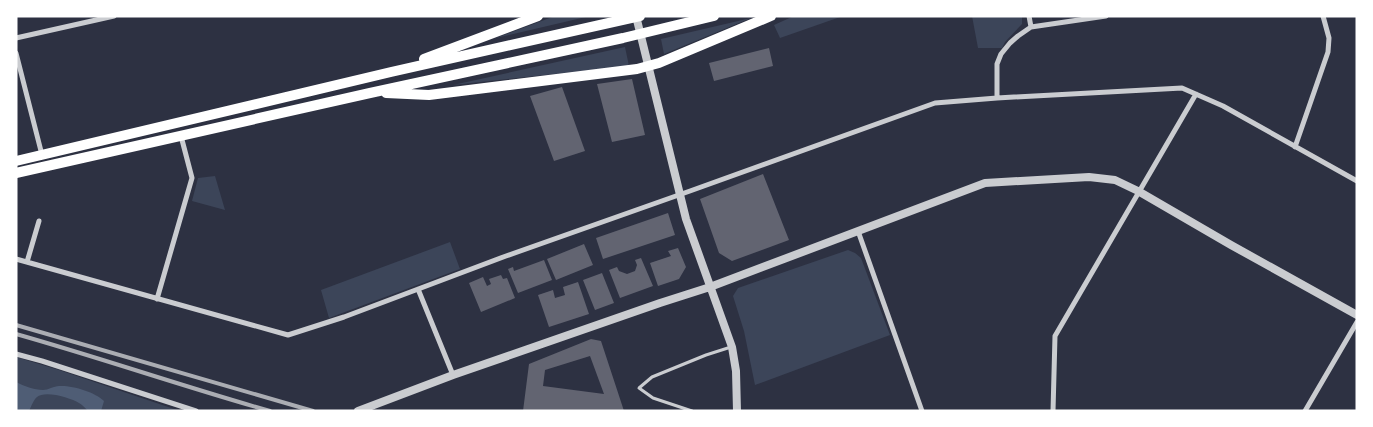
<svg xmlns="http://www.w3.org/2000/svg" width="1373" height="427" font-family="'DejaVu Sans',sans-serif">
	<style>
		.green { fill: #3c4559 }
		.water { fill: #4f5d75 }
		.building { fill: #626471; fill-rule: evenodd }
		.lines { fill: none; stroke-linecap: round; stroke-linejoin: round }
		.service { stroke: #caccd0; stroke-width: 3 }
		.minor { stroke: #caccd0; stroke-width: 5 }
		.tertiary { stroke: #caccd0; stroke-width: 8 }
		.trunk { stroke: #fff; stroke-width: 10 }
		.rail { stroke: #abadb3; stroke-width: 4 }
	</style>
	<rect width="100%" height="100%" fill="#2d3142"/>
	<path class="green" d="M 555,16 L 590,16 L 496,38 Z
		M 794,16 L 843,16 L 780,38 L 774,25 Z
		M 972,16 L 1022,16 L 1022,24 L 1005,42 L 1002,48 L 978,48 Z
		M 751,18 L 664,54 L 661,39 Z
		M 625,47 L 629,66 L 453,85 Z
		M 215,176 L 225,210 L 192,201 L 198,178 Z
		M 450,242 L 460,269 L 329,318 L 321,290 Z
		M 848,250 L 855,253 L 861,258 L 890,335 L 755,385 L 744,331 L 733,296 L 738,288 Z
		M 16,357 L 59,370 L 180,411 L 16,411 Z"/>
	<path class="water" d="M 16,382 C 24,386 34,390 43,390 C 48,390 54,386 59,386 C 72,385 95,392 104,401 L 101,411 L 88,411 C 85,408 83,405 79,403 C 71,398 45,390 37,397 C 34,399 31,407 29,411 L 16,411 Z"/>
	<path class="building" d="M 769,48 L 773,66 L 714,81 L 709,63 Z
		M 632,79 L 645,135 L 612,142 L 597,84 Z
		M 562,87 L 585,151 L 554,161 L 530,96 Z
		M 763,174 L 789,240 L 732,261 L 719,253 L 700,199 Z
		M 668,213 L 675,235 L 603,259 L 596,238 Z
		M 584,244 L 593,265 L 556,280 L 547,259 Z
		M 678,248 L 686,267 L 679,279 L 658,286 L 650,263 L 671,256 L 668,251 Z
		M 641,258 L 653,286 L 620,298 L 609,270 L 617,267 L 619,271 L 627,274 L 635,271 L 637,265 L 635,260 Z
		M 544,260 L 552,280 L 518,293 L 508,269 L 513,267 L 514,271 Z
		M 602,273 L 614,303 L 595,310 L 583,280 Z
		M 501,275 L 503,279 L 507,278 L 515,298 L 481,312 L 469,283 L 483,277 L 487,286 L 491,284 L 489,279 Z
		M 578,282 L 589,314 L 549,327 L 538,295 L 553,290 L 555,298 L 565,295 L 563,287 Z
		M 591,339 L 601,341 L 624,411 L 523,411 L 529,364 ZM 590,356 L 604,394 L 543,386 L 545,370 Z"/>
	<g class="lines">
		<path class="service" d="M 692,411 L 653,398 L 639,388 L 652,377 L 706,355 L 731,347"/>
		<path class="minor" d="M 1029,16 L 1031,27
			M 16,38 L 114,16
			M 16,53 L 42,155
			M 997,98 L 997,64 L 1001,54 L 1010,43 L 1018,36 L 1031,27 L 1106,16
			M 1295,147 L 1328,52 L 1329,38 L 1323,16
			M 858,231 L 922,411
			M 16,259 L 288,335 L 344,317 L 506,256 L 690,191 L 935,103 L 997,98 L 1182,88 L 1223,106 L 1357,181
			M 27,262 L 39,221
			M 418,289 L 453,375
			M 157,299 L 192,178 L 181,136
			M 16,354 L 42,361 L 196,411
			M 1053,411 L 1055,336 L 1196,94
			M 1305,411 L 1357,322"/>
		<path class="tertiary" d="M 636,16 L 686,219 L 732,347 L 736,371 L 737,411
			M 358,411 L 453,375 L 660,303 L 710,287 L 985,183 L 1089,177 L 1115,180 L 1138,191 L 1231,245 L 1357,315"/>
		<path class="trunk" d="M 424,59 L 538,16
			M 386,93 L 429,95 L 637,69 L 659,63 L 771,16
			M 16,161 L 391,72 L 640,16
			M 16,173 L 370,93 L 623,38 L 714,16"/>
		<path class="rail" d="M 16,325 L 313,411
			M 16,334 C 101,358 185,387 270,411"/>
	</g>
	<rect width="1373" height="427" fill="none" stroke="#ffffff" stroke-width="35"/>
</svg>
